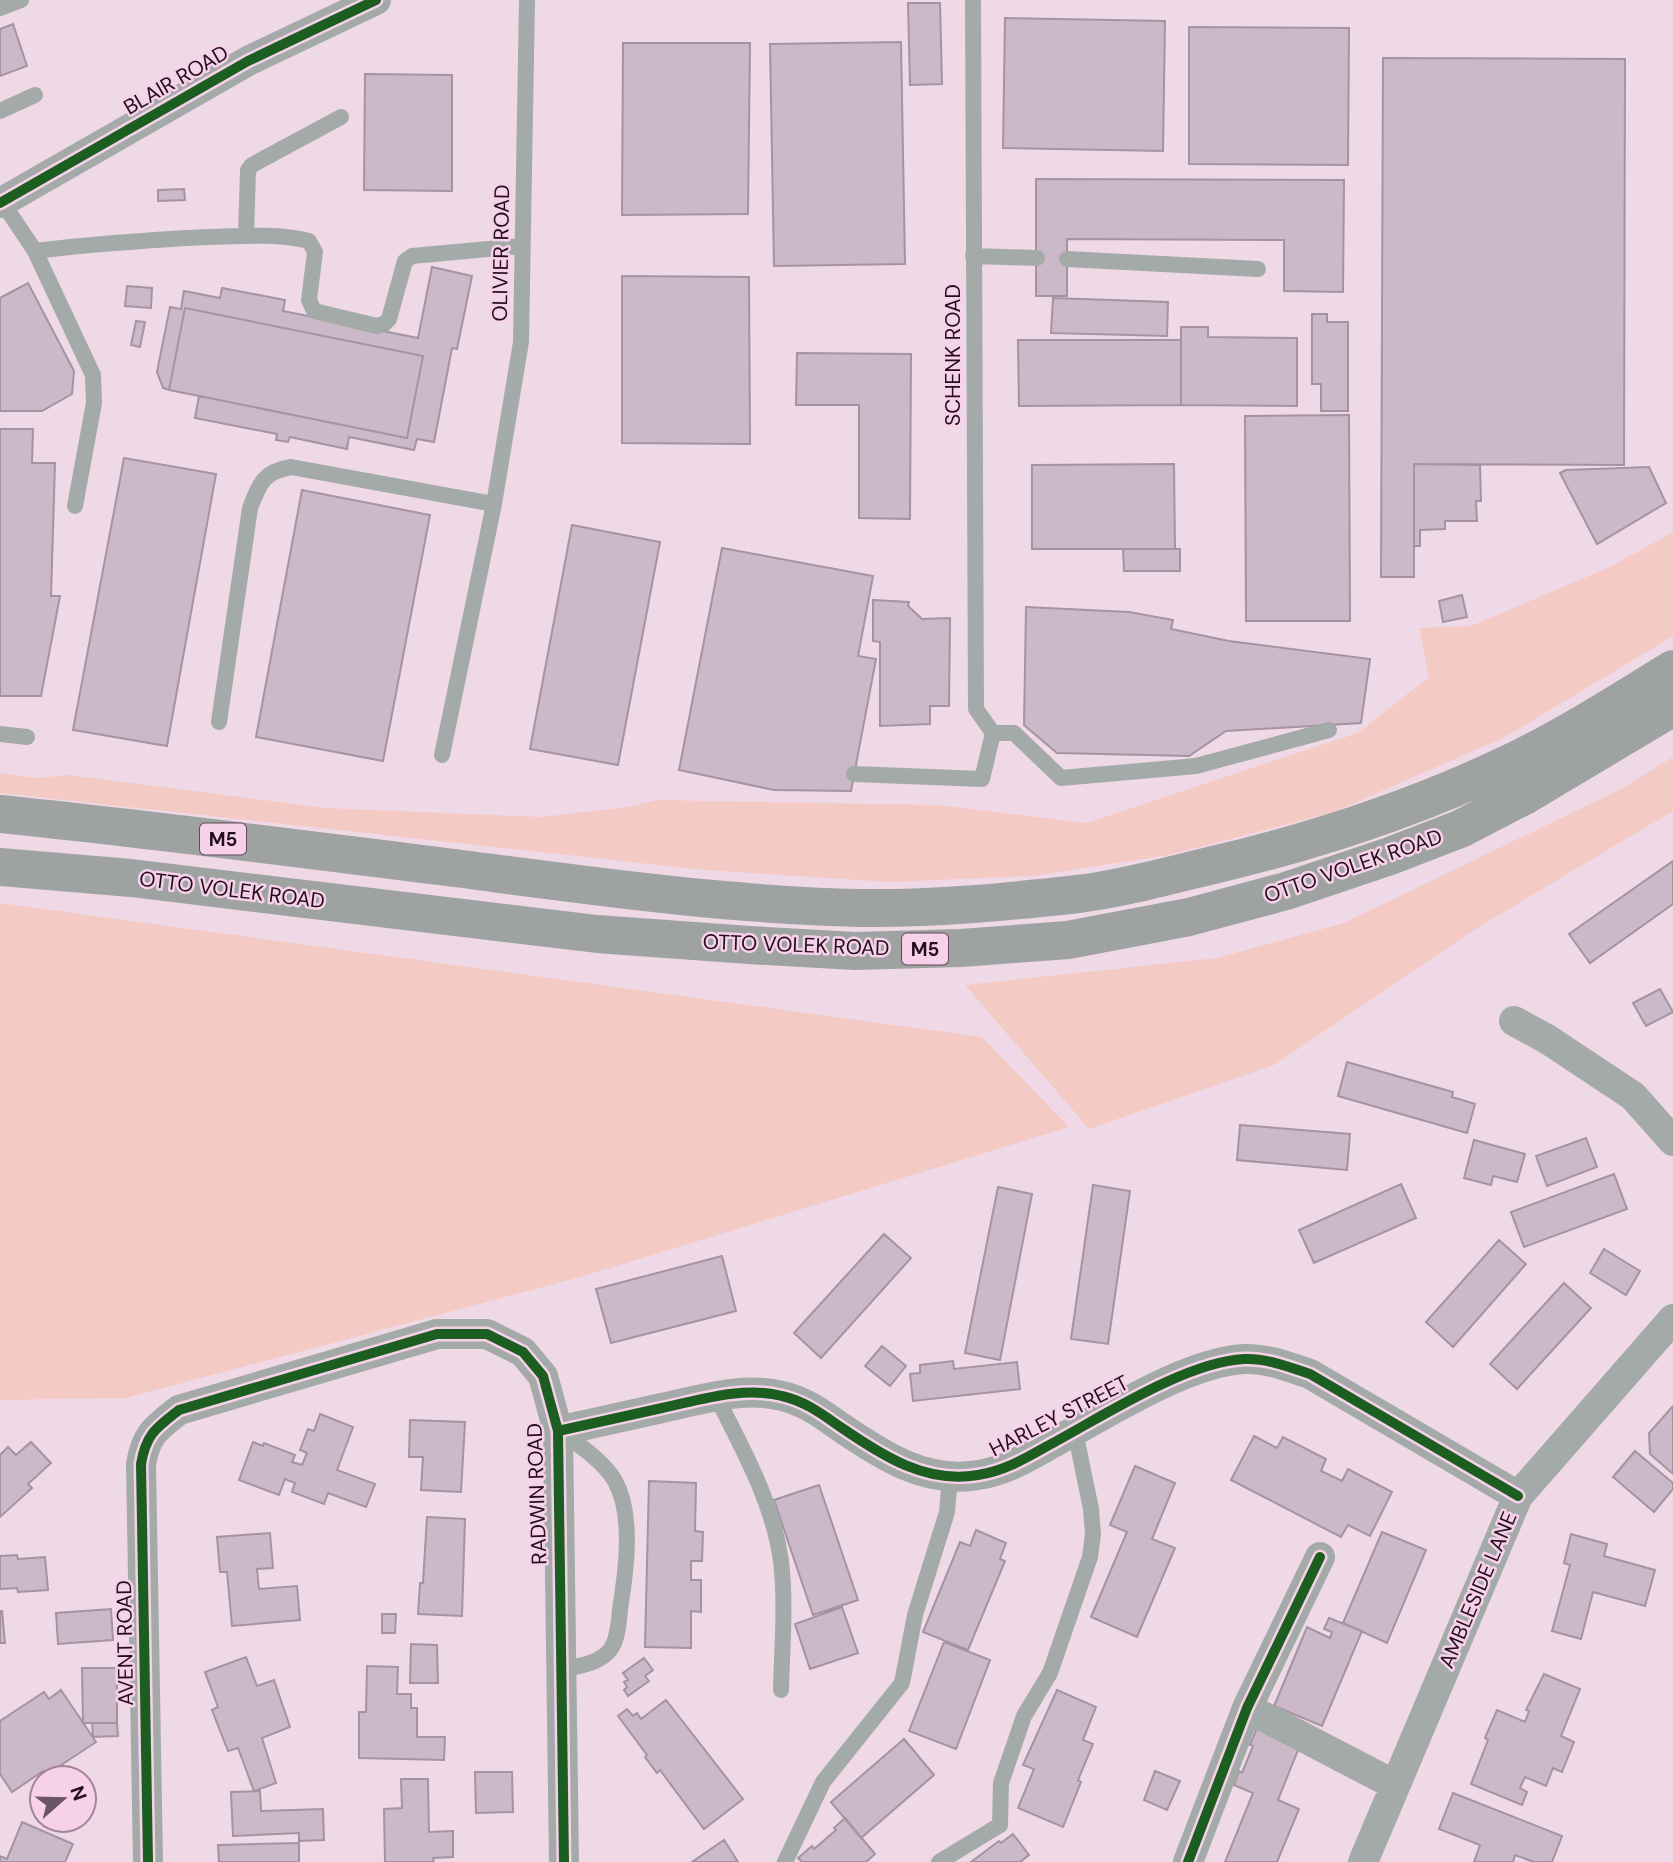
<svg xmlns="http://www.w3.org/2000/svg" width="1673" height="1862" font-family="'DM Sans',sans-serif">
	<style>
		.green { fill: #f4cac5 }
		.building { fill: #cbb9c9; stroke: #a493a2; stroke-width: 2 }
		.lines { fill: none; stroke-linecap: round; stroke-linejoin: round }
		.lane { stroke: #a4aaa7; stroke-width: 16 }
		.street { stroke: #a4aaa7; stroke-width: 30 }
		.primary { stroke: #9ea2a0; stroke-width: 38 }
		.cycleway-casing { stroke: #f7d1e9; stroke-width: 15 }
		.cycleway { stroke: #1b5e20; stroke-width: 10 }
		.labels { text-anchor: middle; stroke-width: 5; stroke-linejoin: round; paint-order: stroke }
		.shield { fill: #f7d1e9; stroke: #63485a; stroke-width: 2 }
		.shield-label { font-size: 19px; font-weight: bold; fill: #230e1d }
		.street-label { font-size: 21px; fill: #230e1d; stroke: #f7d1e9 }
	</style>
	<rect width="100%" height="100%" fill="#efd9e7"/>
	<path class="green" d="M 1673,532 L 1673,636 L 1505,737 L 1334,812 L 1169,855 L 1032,876 L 890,882 L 704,870 L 0,793 L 0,773 L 38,778 L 69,775 L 326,808 L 542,817 L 628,807 L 657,800 L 937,805 L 1086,823 L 1358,733 L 1429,677 L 1419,628 L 1471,626 L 1610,567 Z
		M 1673,757 L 1673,811 L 1474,930 L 1274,1065 L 1089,1129 L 965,985 L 1217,958 L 1344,923 L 1621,789 Z
		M 0,903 L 982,1037 L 1069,1127 L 584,1276 L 126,1398 L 0,1400 Z"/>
	<path class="building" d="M 908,3 L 940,3 L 942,84 L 910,85 Z
		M 1005,18 L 1165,21 L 1163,151 L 1003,148 Z
		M 13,24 L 27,66 L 0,76 L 0,29 Z
		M 1189,27 L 1349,28 L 1348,165 L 1189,164 Z
		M 901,42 L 905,264 L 774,266 L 770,44 Z
		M 623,43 L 750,43 L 748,214 L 622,215 Z
		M 1383,58 L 1625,59 L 1624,465 L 1414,464 L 1414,577 L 1381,577 Z
		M 365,74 L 452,75 L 452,191 L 364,190 Z
		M 1036,179 L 1344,180 L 1343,292 L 1284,291 L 1284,240 L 1067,239 L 1067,296 L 1036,296 Z
		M 184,189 L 185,200 L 158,201 L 158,190 Z
		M 432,267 L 472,276 L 457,349 L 452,348 L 434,442 L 417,439 L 414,450 L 349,437 L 347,449 L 290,437 L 288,442 L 276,440 L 277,434 L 195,418 L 199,396 L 407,438 L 423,356 L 185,308 L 169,390 L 163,388 L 157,372 L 170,307 L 181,309 L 184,291 L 220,298 L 222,288 L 285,300 L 283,311 L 418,338 Z
		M 622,276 L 749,277 L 750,444 L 622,443 Z
		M 28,283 L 74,371 L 72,394 L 42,411 L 0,411 L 0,298 Z
		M 127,286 L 152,288 L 151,308 L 125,306 Z
		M 1053,298 L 1168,302 L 1167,336 L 1051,333 Z
		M 185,308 L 423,356 L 407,438 L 169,390 Z
		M 1312,314 L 1327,314 L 1327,322 L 1348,322 L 1348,411 L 1321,411 L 1321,384 L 1312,384 Z
		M 136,321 L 145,322 L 140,347 L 131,345 Z
		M 1181,327 L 1208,327 L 1208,337 L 1297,338 L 1297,406 L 1181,405 Z
		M 1018,340 L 1181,340 L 1181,405 L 1019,406 Z
		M 797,353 L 911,354 L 910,519 L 859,518 L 859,405 L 796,405 Z
		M 1349,415 L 1350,621 L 1246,621 L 1245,416 Z
		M 0,429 L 33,429 L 32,463 L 55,463 L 51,596 L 60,596 L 41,696 L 0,696 Z
		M 124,458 L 216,474 L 167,746 L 73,730 Z
		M 1174,464 L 1175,549 L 1032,549 L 1032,465 Z
		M 1414,464 L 1480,465 L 1481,501 L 1476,501 L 1477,521 L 1445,521 L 1445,529 L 1420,530 L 1420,546 L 1414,546 Z
		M 1649,467 L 1666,503 L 1597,544 L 1560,473 L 1566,470 Z
		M 302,490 L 430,515 L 383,761 L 256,737 Z
		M 572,525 L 660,542 L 618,765 L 530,749 Z
		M 722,548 L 873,576 L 858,656 L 876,659 L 851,791 L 774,790 L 679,770 Z
		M 1123,549 L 1180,549 L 1180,571 L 1124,571 Z
		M 1462,595 L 1467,617 L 1443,622 L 1439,601 Z
		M 873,600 L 909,602 L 908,606 L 922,619 L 950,618 L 949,706 L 930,706 L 930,724 L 880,726 L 880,642 L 873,641 Z
		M 1026,607 L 1129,612 L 1173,620 L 1171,629 L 1229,641 L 1370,659 L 1361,723 L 1226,731 L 1189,756 L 1057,753 L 1024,725 Z
		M 1673,861 L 1673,904 L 1590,963 L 1569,934 Z
		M 1660,989 L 1673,1012 L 1646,1026 L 1633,1003 Z
		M 1347,1062 L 1453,1092 L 1452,1097 L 1475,1104 L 1467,1133 L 1338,1096 Z
		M 1240,1125 L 1350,1134 L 1347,1170 L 1237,1160 Z
		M 1586,1138 L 1597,1167 L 1547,1186 L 1536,1156 Z
		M 1474,1140 L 1525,1154 L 1517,1182 L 1493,1176 L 1491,1185 L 1464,1178 Z
		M 1614,1174 L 1627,1209 L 1524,1247 L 1511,1212 Z
		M 1401,1184 L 1416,1218 L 1314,1263 L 1299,1230 Z
		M 1093,1185 L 1130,1191 L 1108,1344 L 1071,1339 Z
		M 998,1187 L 1032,1194 L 1000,1360 L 965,1353 Z
		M 884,1234 L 911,1258 L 821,1358 L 794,1333 Z
		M 1499,1240 L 1526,1264 L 1453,1347 L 1426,1322 Z
		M 1604,1249 L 1640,1271 L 1626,1295 L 1590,1273 Z
		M 722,1256 L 736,1311 L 611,1343 L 596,1289 Z
		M 1564,1283 L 1591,1308 L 1517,1389 L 1490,1364 Z
		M 882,1346 L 906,1366 L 890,1386 L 865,1366 Z
		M 953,1361 L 954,1369 L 1017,1362 L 1020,1389 L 913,1401 L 910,1374 L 920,1373 L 920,1365 Z
		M 1673,1406 L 1673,1474 L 1650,1454 L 1649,1433 Z
		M 320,1414 L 353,1427 L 337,1470 L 375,1484 L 366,1507 L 328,1493 L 324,1504 L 292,1492 L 295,1483 L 285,1479 L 279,1495 L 239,1480 L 253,1442 L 263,1446 L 264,1443 L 295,1455 L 292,1462 L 302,1465 L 307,1453 L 300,1450 L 308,1429 L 314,1431 Z
		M 410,1420 L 465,1422 L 461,1492 L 421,1490 L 423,1457 L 409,1457 Z
		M 1254,1436 L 1277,1448 L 1283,1437 L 1326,1459 L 1321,1471 L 1342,1481 L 1348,1469 L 1392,1492 L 1370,1536 L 1348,1525 L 1341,1537 L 1231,1480 Z
		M 31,1442 L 51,1463 L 28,1484 L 32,1488 L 0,1517 L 0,1455 L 8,1447 L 16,1455 Z
		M 1635,1451 L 1673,1483 L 1673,1489 L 1654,1512 L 1613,1477 Z
		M 1135,1466 L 1175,1483 L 1152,1539 L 1175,1548 L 1137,1637 L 1091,1617 L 1127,1532 L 1110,1525 Z
		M 649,1481 L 696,1483 L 695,1531 L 703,1532 L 702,1561 L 691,1561 L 691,1580 L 701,1580 L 701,1612 L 691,1611 L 691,1648 L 645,1647 Z
		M 819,1485 L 858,1600 L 813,1615 L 774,1500 Z
		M 427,1517 L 465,1519 L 462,1616 L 418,1614 L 420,1583 L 423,1583 Z
		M 976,1530 L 1006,1543 L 1000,1559 L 1005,1561 L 968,1650 L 923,1632 L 960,1542 L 970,1546 Z
		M 1382,1532 L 1426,1550 L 1387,1643 L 1343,1623 Z
		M 270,1533 L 273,1568 L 257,1569 L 259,1589 L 297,1586 L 300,1620 L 232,1626 L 227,1572 L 220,1572 L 217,1537 Z
		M 1571,1534 L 1607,1544 L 1604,1556 L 1655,1570 L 1645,1606 L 1593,1592 L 1581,1639 L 1552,1631 L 1570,1565 L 1564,1563 Z
		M 17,1555 L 18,1559 L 45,1557 L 48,1590 L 18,1592 L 17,1588 L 0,1589 L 0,1556 Z
		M 842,1607 L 858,1653 L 810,1669 L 795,1624 Z
		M 111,1609 L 113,1640 L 58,1644 L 56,1613 Z
		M 0,1611 L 2,1611 L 5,1643 L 0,1643 Z
		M 382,1614 L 396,1614 L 395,1633 L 382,1633 Z
		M 1329,1618 L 1362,1631 L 1322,1726 L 1274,1706 L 1307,1627 L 1330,1638 L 1332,1632 L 1324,1629 Z
		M 944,1642 L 990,1660 L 956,1749 L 909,1731 Z
		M 411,1644 L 437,1645 L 438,1683 L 410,1683 Z
		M 246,1657 L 257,1686 L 274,1680 L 290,1727 L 262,1738 L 276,1783 L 254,1791 L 238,1748 L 228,1751 L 212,1710 L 218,1707 L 205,1672 Z
		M 644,1658 L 653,1670 L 645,1676 L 649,1681 L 628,1696 L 624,1690 L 627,1687 L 624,1682 L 628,1680 L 623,1673 Z
		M 367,1666 L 398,1667 L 397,1694 L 411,1694 L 411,1708 L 417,1708 L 417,1737 L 445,1737 L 444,1760 L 359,1758 L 359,1712 L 366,1712 Z
		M 82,1668 L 117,1668 L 117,1723 L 83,1723 Z
		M 1544,1674 L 1580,1689 L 1561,1736 L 1574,1742 L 1562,1772 L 1553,1768 L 1546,1786 L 1525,1777 L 1520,1788 L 1527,1792 L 1522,1805 L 1471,1784 L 1488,1740 L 1485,1738 L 1497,1710 L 1525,1722 L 1529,1711 L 1526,1710 Z
		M 61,1690 L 96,1742 L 46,1775 L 43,1771 L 12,1792 L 0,1774 L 0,1721 L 44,1692 L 49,1699 Z
		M 1057,1690 L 1096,1707 L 1083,1740 L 1093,1744 L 1078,1780 L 1081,1782 L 1063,1827 L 1018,1808 L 1034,1769 L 1023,1765 Z
		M 666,1700 L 743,1799 L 704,1829 L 660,1770 L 657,1773 L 645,1757 L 647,1755 L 618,1716 L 627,1709 L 633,1716 L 637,1713 L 641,1719 Z
		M 92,1723 L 117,1723 L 118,1736 L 93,1737 Z
		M 1257,1728 L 1300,1745 L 1278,1800 L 1299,1809 L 1277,1862 L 1225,1862 L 1253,1793 L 1234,1785 L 1239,1771 L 1242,1773 L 1253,1746 L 1250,1745 Z
		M 904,1739 L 934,1775 L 861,1838 L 831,1802 Z
		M 1155,1771 L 1180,1781 L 1167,1810 L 1144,1800 Z
		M 475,1772 L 512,1772 L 513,1812 L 476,1813 Z
		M 401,1779 L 428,1779 L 429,1832 L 453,1831 L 453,1857 L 433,1858 L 434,1862 L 385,1862 L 384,1809 L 402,1808 Z
		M 260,1791 L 261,1811 L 323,1809 L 324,1840 L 299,1841 L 299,1833 L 233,1836 L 231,1792 Z
		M 1453,1793 L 1562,1836 L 1552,1862 L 1534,1862 L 1515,1855 L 1513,1862 L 1474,1862 L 1480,1845 L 1439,1829 Z
		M 845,1818 L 875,1854 L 866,1862 L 802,1862 L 798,1858 L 812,1846 L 814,1849 L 836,1830 L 834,1828 Z
		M 22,1822 L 73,1844 L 65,1862 L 0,1862 L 0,1856 L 7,1859 Z
		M 1013,1834 L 1029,1855 L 1020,1862 L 971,1862 L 999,1841 L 1001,1843 Z
		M 724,1840 L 738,1862 L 692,1862 Z
		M 299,1843 L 299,1862 L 219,1862 L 218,1845 Z"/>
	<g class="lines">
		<path class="lane" d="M 0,8 L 21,0
			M 0,111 L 35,95
			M 2,202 L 35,251 C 92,244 149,240 207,237 C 241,236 277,233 309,241 L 315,252 L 309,300 L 314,311 L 377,326 L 384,324 L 389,319 L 405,261 L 412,256 L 522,246
			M 246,236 L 248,170 L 252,165 L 341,117
			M 35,251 L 93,375 L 94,403 L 75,506
			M 973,256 L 1037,258
			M 1067,259 L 1258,269
			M 219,722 L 250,508 C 260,483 263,472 291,467 L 494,504
			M 993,733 L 1014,733 L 1061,778 L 1196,766 L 1329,730
			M 0,734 L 27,737
			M 442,755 L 494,504 L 521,342 L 527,0
			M 854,774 L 982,779 L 993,733 L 976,709 L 973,0
			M 716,1396 C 742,1448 773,1502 781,1561 C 786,1603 782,1647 781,1690
			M 559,1431 C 576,1442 605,1463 615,1481 C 634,1515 626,1572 620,1609 C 619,1621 618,1640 610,1650 C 599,1664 578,1666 561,1670
			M 785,1862 L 823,1782 L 902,1683 L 915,1615 L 947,1512 L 950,1477
			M 939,1862 L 1000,1825 L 1001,1783 L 1024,1716 L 1050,1673 L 1090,1557 L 1093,1534 L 1091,1509 L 1075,1431"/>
		<path class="street" d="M 0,203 L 248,61 L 376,0
			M 1514,1021 L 1547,1039 L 1633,1096 L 1673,1141
			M 558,1431 C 593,1423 627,1416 662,1408 C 700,1400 743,1386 782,1396 C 805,1401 823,1415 842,1428 C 883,1456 926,1484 978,1475 C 1005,1471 1028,1457 1051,1444 C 1103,1416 1186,1362 1244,1359 C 1267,1358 1289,1367 1310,1374 L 1518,1496
			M 1247,1708 L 1395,1785
			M 148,1862 L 141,1464 C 146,1434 156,1428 179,1410 L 437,1334 L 487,1334 L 523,1352 L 543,1376 L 558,1431 L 564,1862
			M 1188,1862 L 1247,1708 L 1320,1557
			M 1363,1862 L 1518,1496 L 1673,1319"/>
		<path class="primary" d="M 0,814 C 147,829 293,848 439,866 C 579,884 720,905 861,908 C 933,909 1006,902 1078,894 C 1120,889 1163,877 1205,867 C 1309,843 1411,810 1508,764 C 1565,737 1619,702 1673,669
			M 0,867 L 131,878 L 597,934 L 749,945 L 855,951 L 961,948 L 1068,940 L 1189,917 L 1286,891 L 1390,856 L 1460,829 L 1526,795 L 1673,707"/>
		<g class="cycleway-casing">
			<path id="cycleway" d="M 0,203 L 248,61 L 376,0
				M 558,1431 C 593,1423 627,1416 662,1408 C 700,1400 743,1386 782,1396 C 805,1401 823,1415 842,1428 C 883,1456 926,1484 978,1475 C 1005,1471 1028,1457 1051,1444 C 1103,1416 1186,1362 1244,1359 C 1267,1358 1289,1367 1310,1374 L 1518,1496
				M 148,1862 L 141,1464 C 146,1434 156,1428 179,1410 L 437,1334 L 487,1334 L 523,1352 L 543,1376 L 558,1431 L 564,1862
				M 1188,1862 L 1247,1708 L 1320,1557"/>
		</g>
		<use href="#cycleway" class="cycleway"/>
	</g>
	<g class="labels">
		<g class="shield">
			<rect x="200" y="823.5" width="46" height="31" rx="5"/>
			<rect x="902" y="933.5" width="46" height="31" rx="5"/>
		</g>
		<g class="shield-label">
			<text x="223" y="846">M5</text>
			<text x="925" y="956">M5</text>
		</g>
		<g class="street-label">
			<text transform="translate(176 80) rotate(-30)" y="7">BLAIR ROAD</text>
			<text transform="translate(501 253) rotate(-89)" y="7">OLIVIER ROAD</text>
			<text transform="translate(953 355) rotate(-90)" y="7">SCHENK ROAD</text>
			<text transform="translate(1353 866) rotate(-19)" y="7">OTTO VOLEK ROAD</text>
			<text transform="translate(232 890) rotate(7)" y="7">OTTO VOLEK ROAD</text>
			<text transform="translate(796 945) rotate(2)" y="7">OTTO VOLEK ROAD</text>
			<text transform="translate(1059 1416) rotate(-27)" y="7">HARLEY STREET</text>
			<text transform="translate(537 1494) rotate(-92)" y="7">RADWIN ROAD</text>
			<text transform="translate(1478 1590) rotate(-67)" y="7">AMBLESIDE LANE</text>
			<text transform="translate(125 1643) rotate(-91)" y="7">AVENT ROAD</text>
		</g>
	</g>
	<g transform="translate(63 1799) rotate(70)"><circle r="33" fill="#f7d1e9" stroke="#a28397" stroke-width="2"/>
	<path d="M0-5L12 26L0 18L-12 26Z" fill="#6a5564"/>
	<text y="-10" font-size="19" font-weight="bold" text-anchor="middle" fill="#230e1d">N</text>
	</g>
</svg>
